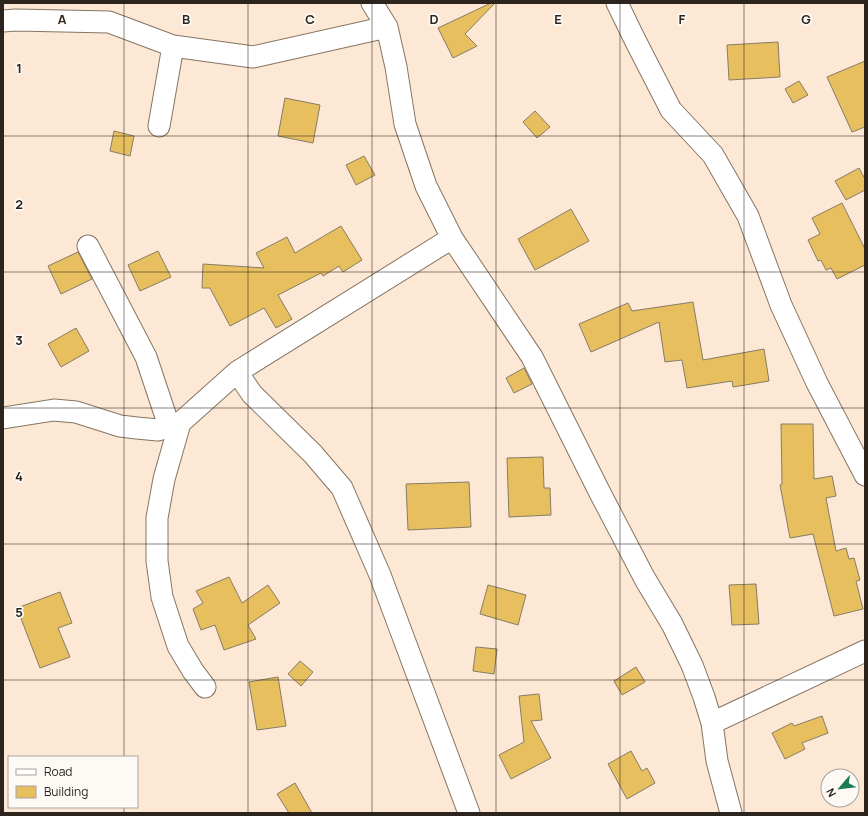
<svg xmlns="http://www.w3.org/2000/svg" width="868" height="816" font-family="Manrope,sans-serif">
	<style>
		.building { fill: #e8bf5e; stroke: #867c66 }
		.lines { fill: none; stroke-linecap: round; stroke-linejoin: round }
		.street-casing { stroke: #867563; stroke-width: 23 }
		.street { stroke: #fff; stroke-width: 21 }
		.grid { fill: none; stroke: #2c241d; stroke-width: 1; stroke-opacity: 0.55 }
		.grid-label { font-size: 13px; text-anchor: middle; font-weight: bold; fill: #2c241d; stroke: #fdf9f5; stroke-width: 3.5; stroke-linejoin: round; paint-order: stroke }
	</style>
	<rect width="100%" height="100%" fill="#fce8d4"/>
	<path class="building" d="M 491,3 L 495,3 L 465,34 L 477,46 L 453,58 L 438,28 Z
		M 778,42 L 780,77 L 729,80 L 727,45 Z
		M 865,61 L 865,127 L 852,132 L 827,77 Z
		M 799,81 L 808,95 L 793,103 L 785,89 Z
		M 285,98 L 320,105 L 313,143 L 278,136 Z
		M 535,111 L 550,127 L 537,138 L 523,122 Z
		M 114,131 L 134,136 L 130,156 L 110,151 Z
		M 364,156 L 375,175 L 356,185 L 346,165 Z
		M 859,168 L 865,179 L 865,190 L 846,200 L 835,181 Z
		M 842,203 L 865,249 L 865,265 L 837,279 L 831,268 L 826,270 L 821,260 L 818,261 L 808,240 L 820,234 L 812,218 Z
		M 571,209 L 589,241 L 535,270 L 518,239 Z
		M 341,226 L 362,260 L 343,272 L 339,266 L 323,276 L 321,273 L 278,295 L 292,319 L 276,328 L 264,308 L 230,326 L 210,288 L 202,288 L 203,264 L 264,268 L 256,253 L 287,237 L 295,253 Z
		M 158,251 L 171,277 L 140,291 L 128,265 Z
		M 78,252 L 92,279 L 61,294 L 48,266 Z
		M 693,302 L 703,360 L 764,349 L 769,381 L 733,387 L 732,381 L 687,388 L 682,360 L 665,362 L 659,322 L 591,352 L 579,324 L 628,303 L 632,311 Z
		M 76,328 L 89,351 L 61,367 L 48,344 Z
		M 524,368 L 532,384 L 514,393 L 506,378 Z
		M 781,424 L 813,424 L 814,479 L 832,476 L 836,496 L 826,498 L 836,551 L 846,548 L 849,559 L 854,558 L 860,580 L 856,581 L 863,609 L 834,616 L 813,534 L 790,538 L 780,485 L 782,484 Z
		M 543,457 L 544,488 L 550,488 L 551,515 L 509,517 L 507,458 Z
		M 469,482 L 471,527 L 408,530 L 406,484 Z
		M 229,577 L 242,603 L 268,585 L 280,603 L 248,625 L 256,639 L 224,650 L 215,625 L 201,630 L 193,609 L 203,603 L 196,591 Z
		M 756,584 L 759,624 L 732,625 L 729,585 Z
		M 488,585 L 526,595 L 518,625 L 480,614 Z
		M 60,592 L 72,623 L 58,628 L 70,657 L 40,668 L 17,608 Z
		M 476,647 L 497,649 L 494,674 L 473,671 Z
		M 300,661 L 313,672 L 301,686 L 288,674 Z
		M 636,667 L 645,682 L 622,695 L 614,681 Z
		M 278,677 L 286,726 L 257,730 L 249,682 Z
		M 539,694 L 542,720 L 531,721 L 551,758 L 511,779 L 499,755 L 524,742 L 519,696 Z
		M 822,716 L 828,733 L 802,743 L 805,749 L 785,759 L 772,733 L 792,723 L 794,726 Z
		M 631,751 L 642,771 L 647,768 L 655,783 L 627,799 L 608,764 Z
		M 295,783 L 312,813 L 289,813 L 277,794 Z"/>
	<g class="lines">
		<g class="street-casing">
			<path id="street" d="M 372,3 L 387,27 L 396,67 L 405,124 L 426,186 L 452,238 L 532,357 L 600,493 L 645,579 L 672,624 L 692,665 L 704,697 L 712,723 L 717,761 L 731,813
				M 617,3 L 635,40 L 671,110 L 713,155 L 748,216 L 781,305 L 817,383 L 865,475
				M 3,21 L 16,20 L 109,22 L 173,46 L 253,57 L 387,27
				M 159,126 L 173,46
				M 88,246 L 146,357 L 169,426
				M 237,372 L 252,394 L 313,454 L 342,488 L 380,575 L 469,813
				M 3,418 L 54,410 L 76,412 L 120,426 L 137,428 L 158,430 L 180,423 L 237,372 L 452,238
				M 180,423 L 164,479 L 157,518 L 157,561 L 162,597 L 178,646 L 193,671 L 205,687
				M 712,723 L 865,651"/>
		</g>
		<use href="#street" class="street"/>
	</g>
	<path class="grid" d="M 124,3 L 124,757M 248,3 L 248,813M 372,3 L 372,813M 496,3 L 496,813M 620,3 L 620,813M 744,3 L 744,813M 3,136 L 865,136M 3,272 L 865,272M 3,408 L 865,408M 3,544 L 865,544M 3,680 L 865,680M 124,807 L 124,813"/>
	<g class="grid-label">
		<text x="62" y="24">A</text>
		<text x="186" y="24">B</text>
		<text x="310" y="24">C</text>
		<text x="434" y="24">D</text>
		<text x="558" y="24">E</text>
		<text x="682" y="24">F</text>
		<text x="806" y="24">G</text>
		<text x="19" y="73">1</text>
		<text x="19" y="209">2</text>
		<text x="19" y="345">3</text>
		<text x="19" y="481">4</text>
		<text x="19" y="617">5</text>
	</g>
	<rect width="868" height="816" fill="none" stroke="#2c241d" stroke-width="8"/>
	<rect x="8" y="756" width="130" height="52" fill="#fdf9f5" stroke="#a9a49f"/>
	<rect x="16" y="769" width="20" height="6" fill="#ffffff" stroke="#a9a49f"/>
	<text x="44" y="776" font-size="12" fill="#2c241d">Road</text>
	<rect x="16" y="786" width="20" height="12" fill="#e8bf5e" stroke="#a9a49f"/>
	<text x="44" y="796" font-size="12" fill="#2c241d">Building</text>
	<g transform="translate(840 788) rotate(242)"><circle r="19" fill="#fdf9f5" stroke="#a9a49f"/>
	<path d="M0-3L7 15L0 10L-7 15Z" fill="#1c7d54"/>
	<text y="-6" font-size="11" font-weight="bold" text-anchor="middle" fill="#2c241d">N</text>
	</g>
</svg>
